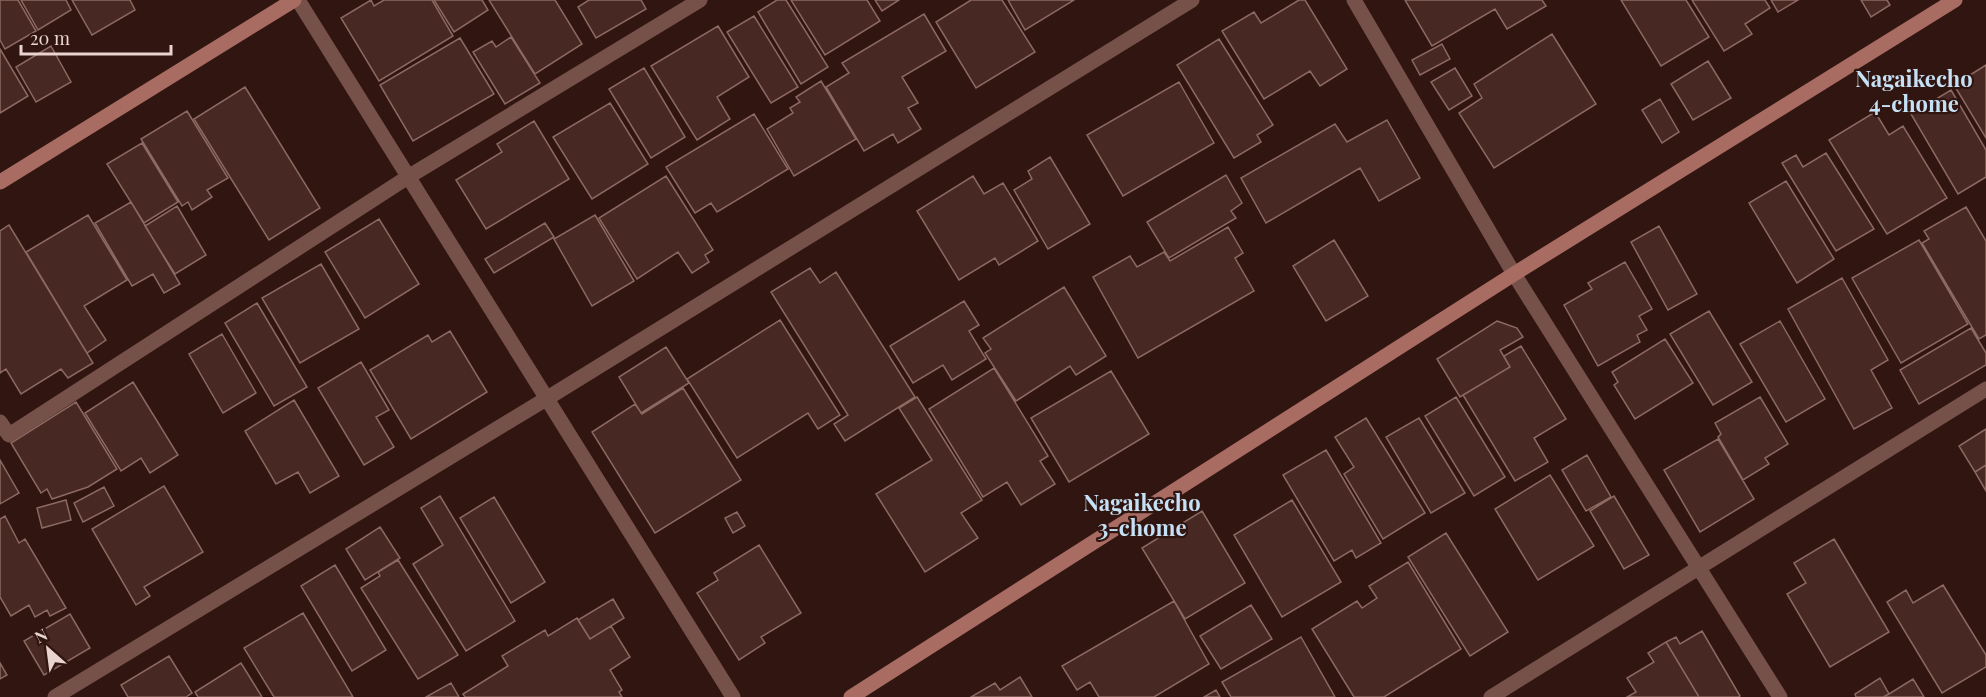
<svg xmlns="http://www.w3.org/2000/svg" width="1986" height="697" font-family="'Playfair Display',serif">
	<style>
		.building { fill: #472823; stroke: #8c6962; stroke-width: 1.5 }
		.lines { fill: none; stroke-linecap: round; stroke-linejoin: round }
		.lane { stroke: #76514a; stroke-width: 15 }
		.street { stroke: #76514a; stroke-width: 15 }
		.secondary { stroke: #a86c62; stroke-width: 15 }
		.labels { text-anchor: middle; stroke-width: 4.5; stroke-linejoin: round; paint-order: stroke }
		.neighbourhood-label { font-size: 22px; font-weight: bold; fill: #c6e1f5; stroke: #311510 }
	</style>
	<rect width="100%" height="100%" fill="#311510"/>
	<path class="building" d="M 0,0 L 18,0 L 36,31 L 5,49 L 0,40 Z
		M 21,0 L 66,0 L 71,10 L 38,30 Z
		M 72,0 L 130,0 L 135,10 L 92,35 Z
		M 371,0 L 374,6 L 384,0 L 432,0 L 453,36 L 379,81 L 341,18 Z
		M 434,0 L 482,0 L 488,10 L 454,32 Z
		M 489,0 L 555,0 L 582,44 L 535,74 Z
		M 589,0 L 641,0 L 646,9 L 596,38 L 578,7 Z
		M 777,0 L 786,0 L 828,67 L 801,84 L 758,12 Z
		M 791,0 L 867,0 L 880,21 L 825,55 Z
		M 875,0 L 899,0 L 882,11 Z
		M 971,0 L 1002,0 L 1035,52 L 976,88 L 936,22 Z
		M 1008,0 L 1074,0 L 1025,30 Z
		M 1299,0 L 1305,0 L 1347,69 L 1320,86 L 1310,71 L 1264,99 L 1222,31 L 1254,12 L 1261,23 Z
		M 1405,0 L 1542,0 L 1546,6 L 1507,29 L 1495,9 L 1432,46 Z
		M 1621,0 L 1686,0 L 1709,37 L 1661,66 Z
		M 1692,0 L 1765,0 L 1770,8 L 1745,24 L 1752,34 L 1724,51 Z
		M 1771,0 L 1798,0 L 1778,12 Z
		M 1861,0 L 1887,0 L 1890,5 L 1871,17 Z
		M 924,14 L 946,51 L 902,77 L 918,103 L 908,108 L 921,129 L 898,143 L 893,134 L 864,151 L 826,87 L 849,73 L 842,63 Z
		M 754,16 L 798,87 L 771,103 L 727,32 Z
		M 718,26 L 749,77 L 717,97 L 730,119 L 697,140 L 651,66 Z
		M 1552,34 L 1596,104 L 1494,168 L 1459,113 L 1482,98 L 1474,84 Z
		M 511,37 L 540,83 L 505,104 L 473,52 L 492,41 L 496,47 Z
		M 460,38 L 494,94 L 413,141 L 380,85 Z
		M 1219,39 L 1273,125 L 1257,135 L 1261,142 L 1234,158 L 1177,65 Z
		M 1442,44 L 1450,59 L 1420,75 L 1412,60 Z
		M 51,46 L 71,82 L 36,102 L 16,67 Z
		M 0,49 L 28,96 L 0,113 Z
		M 1708,61 L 1731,98 L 1693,120 L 1671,84 Z
		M 1986,65 L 1986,138 L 1954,85 Z
		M 644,68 L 685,137 L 651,158 L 609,89 Z
		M 1455,68 L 1472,96 L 1449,110 L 1431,82 Z
		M 821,81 L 856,139 L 794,176 L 767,129 L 793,113 L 790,108 L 800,102 L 796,97 Z
		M 1179,82 L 1214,143 L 1123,196 L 1087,135 Z
		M 245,87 L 320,208 L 269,240 L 194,119 Z
		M 1951,90 L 1986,150 L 1986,177 L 1958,194 L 1911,114 Z
		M 1660,99 L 1679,132 L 1662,143 L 1642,110 Z
		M 610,103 L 648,164 L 592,199 L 553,137 Z
		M 187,111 L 228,178 L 207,190 L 212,197 L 192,210 L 188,202 L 182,206 L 141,139 Z
		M 1875,112 L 1889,135 L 1903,126 L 1947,198 L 1887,234 L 1829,140 Z
		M 754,114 L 788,169 L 717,212 L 711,203 L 695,213 L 666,167 Z
		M 1387,120 L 1420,178 L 1379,201 L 1360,168 L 1266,223 L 1241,178 L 1335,124 L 1347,142 Z
		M 534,121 L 569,179 L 486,229 L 456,180 L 502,152 L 497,144 Z
		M 142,143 L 178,202 L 144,223 L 107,164 Z
		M 1826,153 L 1874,229 L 1836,251 L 1782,163 L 1796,155 L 1803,167 Z
		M 1050,157 L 1090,224 L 1048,249 L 1014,190 L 1032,179 L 1028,171 Z
		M 1226,175 L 1242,203 L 1231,211 L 1236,218 L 1169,258 L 1147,222 Z
		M 666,176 L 713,250 L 705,255 L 709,262 L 692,273 L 678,252 L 637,279 L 599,218 Z
		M 973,176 L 984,194 L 1003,183 L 1038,241 L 999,265 L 995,258 L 959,280 L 917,211 Z
		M 1786,181 L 1834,259 L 1797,283 L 1749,203 Z
		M 131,202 L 180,284 L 164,293 L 153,274 L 132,286 L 95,223 Z
		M 177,206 L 206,255 L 175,274 L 145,226 Z
		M 1966,207 L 1986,241 L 1986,335 L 1979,339 L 1922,243 L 1929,239 L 1924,231 Z
		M 88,215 L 127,280 L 84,306 L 106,340 L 87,353 L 26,252 Z
		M 595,215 L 634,281 L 592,306 L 554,239 Z
		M 379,219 L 419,284 L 365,318 L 325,252 Z
		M 545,223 L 554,237 L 494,273 L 485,259 Z
		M 9,225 L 93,363 L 68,378 L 61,369 L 21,394 L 6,369 L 0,373 L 0,231 Z
		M 1659,226 L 1697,294 L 1668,310 L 1631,242 Z
		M 1228,227 L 1243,253 L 1235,258 L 1254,291 L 1138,358 L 1093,277 L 1130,256 L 1137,267 L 1164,252 L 1170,261 Z
		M 1334,240 L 1368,296 L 1326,321 L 1293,266 Z
		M 1919,240 L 1968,324 L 1901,363 L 1852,278 Z
		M 1625,262 L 1652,309 L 1639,316 L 1647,330 L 1637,335 L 1640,342 L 1598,366 L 1564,305 L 1592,289 L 1588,283 Z
		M 321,264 L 359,329 L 300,363 L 262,298 Z
		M 810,268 L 820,283 L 836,272 L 915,397 L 845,441 L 834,424 L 848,415 L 771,292 Z
		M 1842,278 L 1888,360 L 1871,370 L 1892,408 L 1854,429 L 1788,309 Z
		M 1064,287 L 1106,356 L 1076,375 L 1070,366 L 1016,401 L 985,353 L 991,349 L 983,338 Z
		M 964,301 L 979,325 L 969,331 L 986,359 L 952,380 L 943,365 L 913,383 L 890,346 Z
		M 257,303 L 307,387 L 274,406 L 225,323 Z
		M 1709,311 L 1752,382 L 1713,405 L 1670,334 Z
		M 780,320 L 840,415 L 818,429 L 808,413 L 737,458 L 687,379 Z
		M 1497,321 L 1517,328 L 1523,337 L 1500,350 L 1510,367 L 1460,397 L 1437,359 Z
		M 1780,321 L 1825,399 L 1786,422 L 1740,344 Z
		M 1971,328 L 1986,353 L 1986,365 L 1919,404 L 1900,370 Z
		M 450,331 L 487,392 L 411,439 L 370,370 L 428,335 L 432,342 Z
		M 222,334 L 256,393 L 223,413 L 189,354 Z
		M 1665,339 L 1693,383 L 1635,419 L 1614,385 L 1618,382 L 1612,372 Z
		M 1521,346 L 1566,419 L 1534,438 L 1548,462 L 1515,481 L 1463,395 L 1510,367 L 1504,356 Z
		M 666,347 L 689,383 L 641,413 L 619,377 Z
		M 361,362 L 389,410 L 376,417 L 394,447 L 364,465 L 318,388 Z
		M 994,368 L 1048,456 L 1040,461 L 1055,484 L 1021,505 L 1007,482 L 983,497 L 929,409 Z
		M 1111,371 L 1149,434 L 1069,482 L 1031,418 Z
		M 133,382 L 178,455 L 150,473 L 141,458 L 121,471 L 85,413 Z
		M 683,388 L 741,480 L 655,533 L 592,432 L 635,404 L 642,414 Z
		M 917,397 L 982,500 L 961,513 L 978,538 L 925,572 L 876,494 L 932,460 L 899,408 Z
		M 1456,397 L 1505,477 L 1474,496 L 1425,416 Z
		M 1760,397 L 1788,444 L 1765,458 L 1769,464 L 1743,480 L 1718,437 L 1721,434 L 1715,423 Z
		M 294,400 L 339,476 L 310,493 L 298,472 L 276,484 L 245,431 Z
		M 76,402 L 117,469 L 88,487 L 52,499 L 47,489 L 41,493 L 11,443 Z
		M 1366,418 L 1425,513 L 1383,539 L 1344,474 L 1354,467 L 1335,437 Z
		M 1419,418 L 1465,493 L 1431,513 L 1386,437 Z
		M 1986,429 L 1986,465 L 1975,472 L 1959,446 Z
		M 1718,439 L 1754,499 L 1700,532 L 1664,470 Z
		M 1326,450 L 1381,543 L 1356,558 L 1352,550 L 1334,561 L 1283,475 Z
		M 1587,455 L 1611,497 L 1586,511 L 1562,470 Z
		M 0,460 L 19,493 L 0,504 Z
		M 1986,465 L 1986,491 L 1975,472 Z
		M 1550,475 L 1594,546 L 1538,580 L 1495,509 Z
		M 164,486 L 203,552 L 144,587 L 150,596 L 136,605 L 92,529 Z
		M 104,487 L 114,506 L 83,522 L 74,503 Z
		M 440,496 L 515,621 L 466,651 L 413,564 L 443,545 L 421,508 Z
		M 1614,496 L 1649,555 L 1624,569 L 1590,511 Z
		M 494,497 L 545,582 L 511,603 L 460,518 Z
		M 66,500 L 71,520 L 42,528 L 37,508 Z
		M 1292,500 L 1341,582 L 1282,617 L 1234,535 Z
		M 1202,511 L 1245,583 L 1185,619 L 1142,548 Z
		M 737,512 L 745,526 L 733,533 L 725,518 Z
		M 5,516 L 19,543 L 25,539 L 66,608 L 50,616 L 47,610 L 35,617 L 29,605 L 11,616 L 0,597 L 0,519 Z
		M 380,527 L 400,558 L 365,580 L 346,549 Z
		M 1446,533 L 1508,632 L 1470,656 L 1408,557 Z
		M 1834,539 L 1889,632 L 1830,667 L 1787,594 L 1806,583 L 1794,563 Z
		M 759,545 L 801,613 L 761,637 L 765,643 L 739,660 L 697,593 L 718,580 L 714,573 Z
		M 398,560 L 458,655 L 418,679 L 361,588 L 380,576 L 378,572 Z
		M 1408,562 L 1461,649 L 1384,697 L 1354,697 L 1312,629 L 1357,601 L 1362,608 L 1377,598 L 1369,586 Z
		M 335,565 L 386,650 L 352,671 L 301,586 Z
		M 1943,585 L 1986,655 L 1986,667 L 1942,693 L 1887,602 L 1906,590 L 1913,603 Z
		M 613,599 L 624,618 L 590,639 L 578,620 Z
		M 1174,601 L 1209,664 L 1154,697 L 1099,697 L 1090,682 L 1077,690 L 1062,666 Z
		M 1251,605 L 1272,639 L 1221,669 L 1200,636 Z
		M 303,613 L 353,697 L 274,697 L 244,648 Z
		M 70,614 L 90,648 L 44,675 L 24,641 Z
		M 577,618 L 590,639 L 611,626 L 630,657 L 610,670 L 622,690 L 619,692 L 622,697 L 465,697 L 463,694 L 508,666 L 502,656 L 545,630 L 548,636 Z
		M 1702,631 L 1740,696 L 1738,697 L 1699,697 L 1666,642 L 1676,637 L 1680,644 Z
		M 1301,637 L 1335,697 L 1231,697 L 1222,682 Z
		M 1666,642 L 1699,697 L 1627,697 L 1636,692 L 1627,678 L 1654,662 L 1648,653 Z
		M 169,656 L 192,693 L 186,697 L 128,697 L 121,685 Z
		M 0,663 L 7,675 L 0,679 Z
		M 241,663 L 262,697 L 198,697 L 195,692 Z
		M 1020,677 L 1032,697 L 971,697 L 995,683 L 1000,690 Z
		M 1880,678 L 1889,694 L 1883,697 L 1856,697 L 1855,694 Z
		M 1913,679 L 1924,697 L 1883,697 L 1889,694 Z
		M 451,683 L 459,697 L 426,697 Z
		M 1216,690 L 1220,697 L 1204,697 Z"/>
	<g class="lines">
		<path class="lane" d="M 0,422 L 9,435 L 408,177 L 700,0"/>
		<path class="street" d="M 298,0 L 733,697
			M 1354,0 L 1514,274 L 1780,697
			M 55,697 L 546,399 L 1192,0
			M 1491,697 L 1986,389"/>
		<path class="secondary" d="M 0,182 L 294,0
			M 851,697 L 1514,274 L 1955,0"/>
	</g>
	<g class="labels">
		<g class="neighbourhood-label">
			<text x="1914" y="87">Nagaikecho<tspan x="1914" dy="25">4-chome</tspan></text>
			<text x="1142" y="511">Nagaikecho<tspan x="1142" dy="25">3-chome</tspan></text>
		</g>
	</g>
	<g transform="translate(48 649) rotate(332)" stroke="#311510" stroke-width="4.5" paint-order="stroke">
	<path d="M0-4.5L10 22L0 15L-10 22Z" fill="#e9d4d0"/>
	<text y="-9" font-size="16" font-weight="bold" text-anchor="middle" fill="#e9d4d0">N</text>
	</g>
	<path d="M21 45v9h150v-9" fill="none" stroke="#e9d4d0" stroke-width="3"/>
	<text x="30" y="45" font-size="18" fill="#e9d4d0" stroke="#311510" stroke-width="4.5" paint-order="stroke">20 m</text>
</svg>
